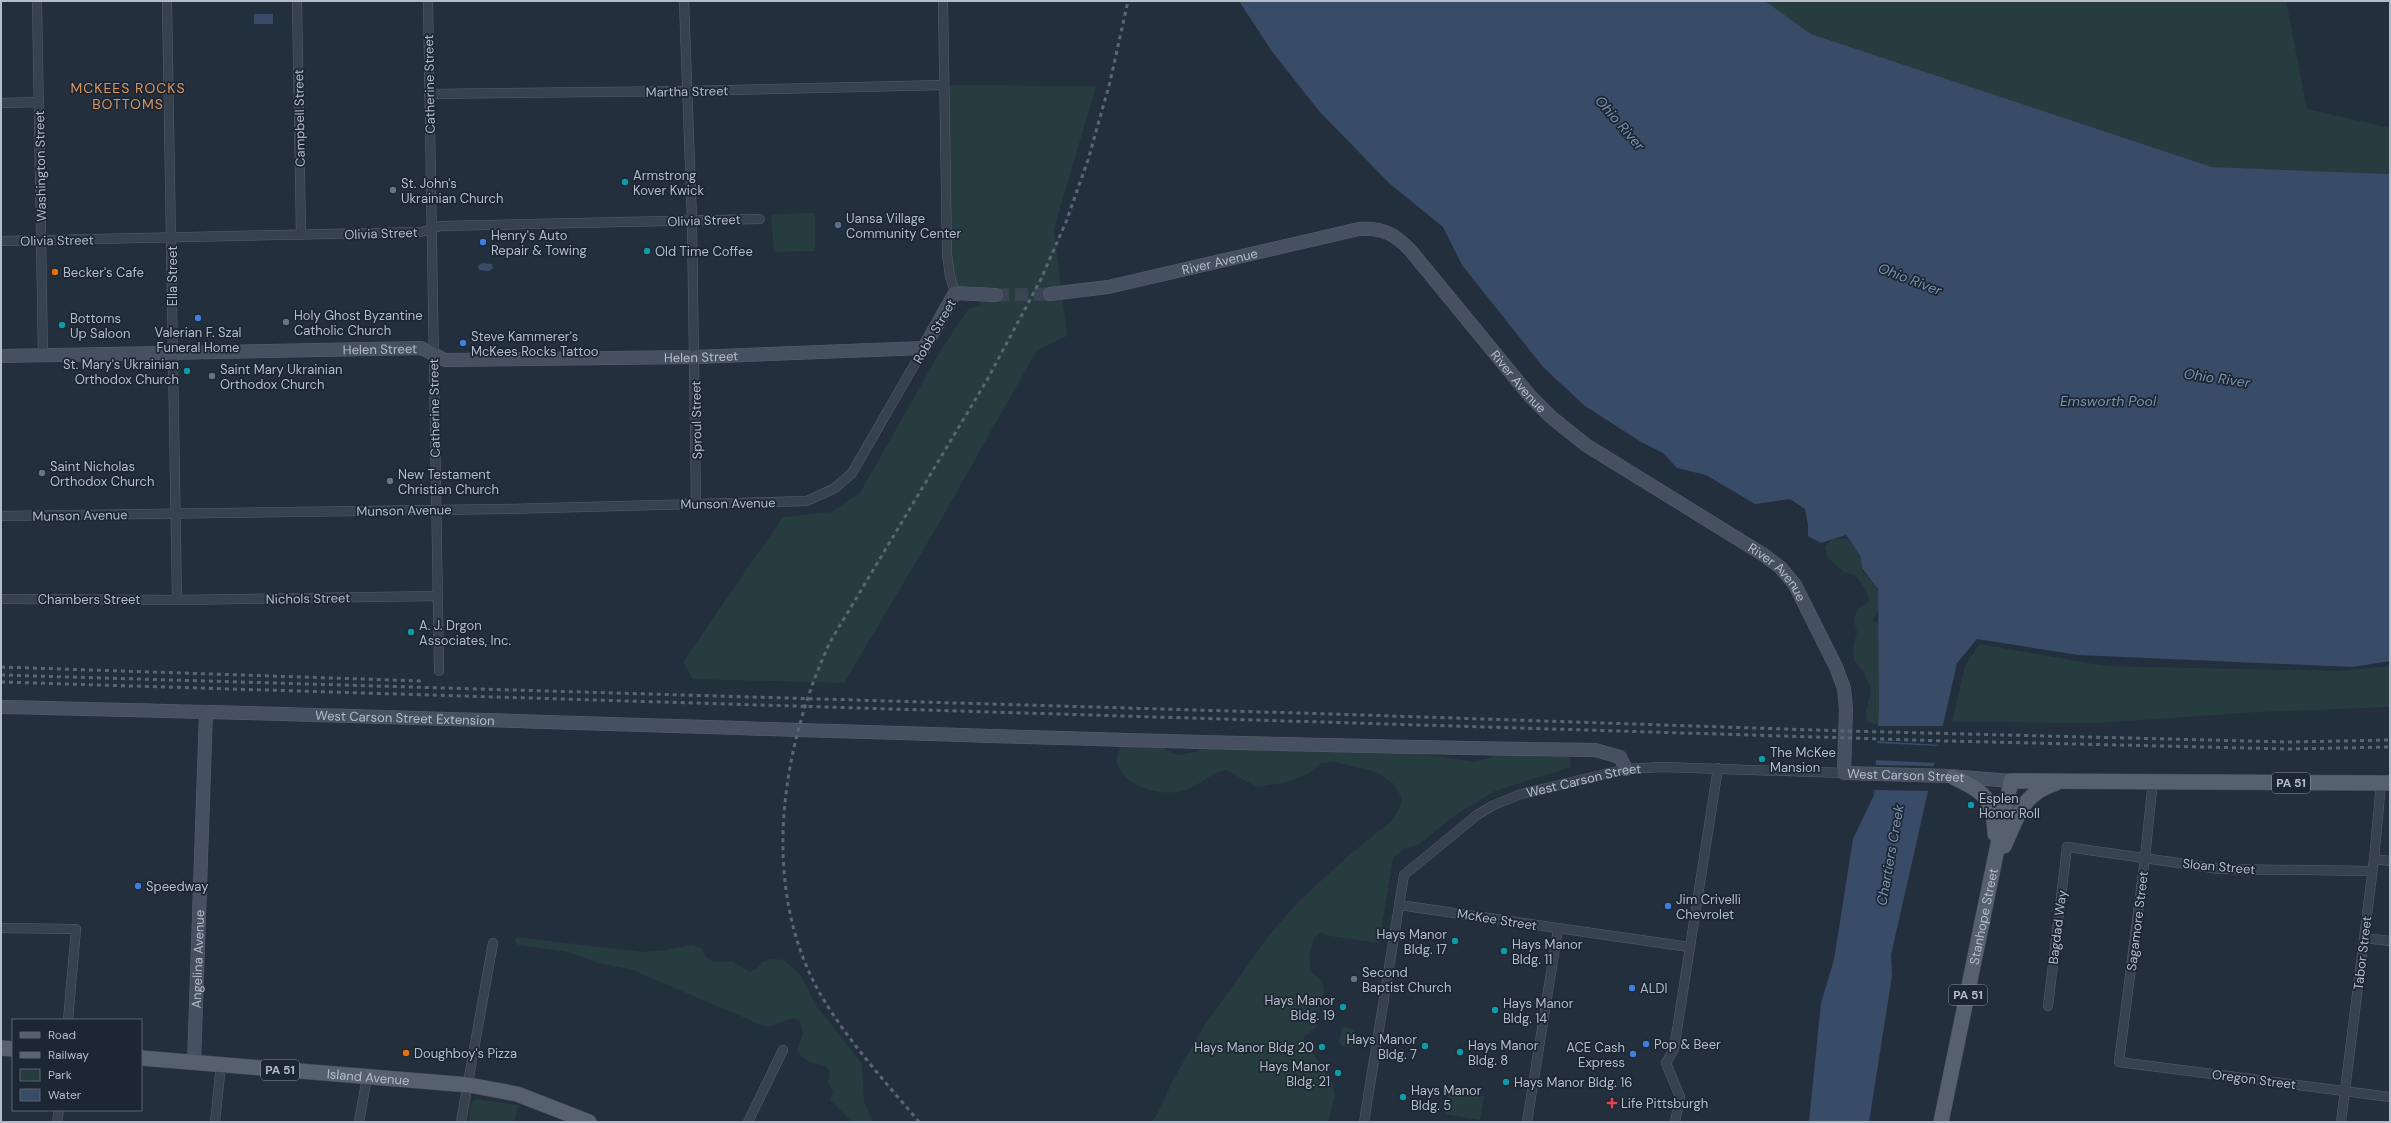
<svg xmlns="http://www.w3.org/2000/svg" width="2391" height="1123" font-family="'DM Sans',sans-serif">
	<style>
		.green { fill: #263c3f }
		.water { fill: #394c67 }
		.pier { fill: #242f3e }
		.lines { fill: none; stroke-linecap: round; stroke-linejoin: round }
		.secondary-tunnel { stroke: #3a4453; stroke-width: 13; stroke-dasharray: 13 6; stroke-linecap: butt }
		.street-casing { stroke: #565f6c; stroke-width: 10 }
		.secondary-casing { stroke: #565f6c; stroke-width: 14 }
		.primary-casing { stroke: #414a57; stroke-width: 16 }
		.street { stroke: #38414e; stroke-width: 9 }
		.secondary { stroke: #465061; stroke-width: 13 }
		.primary { stroke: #56606e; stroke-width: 15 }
		.rail { stroke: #5a6575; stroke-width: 3; stroke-dasharray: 4 4; stroke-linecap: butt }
		.culture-dot { fill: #0f9aa8; stroke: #1d2633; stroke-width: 1.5 }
		.worship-dot { fill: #6b7280; stroke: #1d2633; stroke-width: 1.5 }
		.service-dot { fill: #5c6f8a; stroke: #1d2633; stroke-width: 1.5 }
		.shop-dot { fill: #3f7fe0; stroke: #1d2633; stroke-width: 1.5 }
		.food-dot { fill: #e8710a; stroke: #1d2633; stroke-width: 1.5 }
		.health-dot { fill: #e0444e; stroke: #1d2633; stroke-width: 1.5 }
		.labels { text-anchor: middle; stroke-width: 3.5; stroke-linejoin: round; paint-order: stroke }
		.shield { fill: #1d2633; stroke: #878f9c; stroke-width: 1 }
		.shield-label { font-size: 12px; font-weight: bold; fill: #b4bcc9 }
		.street-label { font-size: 13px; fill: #b4bcc9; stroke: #1d2633 }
		.poi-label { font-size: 13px; fill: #b4bcc9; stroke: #1d2633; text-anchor: start }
		.neighbourhood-label { font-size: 14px; letter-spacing: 1px; fill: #d59563; stroke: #1d2633 }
		.water-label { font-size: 14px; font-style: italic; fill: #7c92b1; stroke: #1d2633 }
	</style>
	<rect width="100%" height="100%" fill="#242f3e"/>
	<path class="green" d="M 1765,1 L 2286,1 L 2307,109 L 2390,128 L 2390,174 L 2212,167 L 1811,34 Z
		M 945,85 L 1096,86 L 1054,229 L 1067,336 L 1037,350 L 938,525 L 844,683 L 693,679 L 683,662 L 783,517 L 831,512 L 860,493 L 941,350 L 969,308 L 980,307 L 981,287 L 953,286 L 950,276 Z
		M 815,213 L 815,251 L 774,252 L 771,214 Z
		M 1833,539 L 1847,539 L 1862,556 L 1862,571 C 1880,590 1885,596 1873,621 L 1885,628 L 1880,715 L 1876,724 L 1867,722 L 1866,712 L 1871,690 L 1864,672 L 1854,661 L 1853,648 L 1857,632 L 1854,621 L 1857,609 L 1869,602 L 1867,591 L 1855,575 L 1844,572 L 1828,558 L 1825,547 Z
		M 1980,644 L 2105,666 L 2339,671 L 2390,666 L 2390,707 L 2258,712 L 2099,723 L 1952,722 L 1965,666 Z
		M 1214,742 L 1364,745 L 1475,762 L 1516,750 L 1568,751 L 1571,767 L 1495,791 L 1458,813 L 1418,845 L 1404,849 L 1393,858 L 1379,943 L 1323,935 L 1323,931 L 1314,938 L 1309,955 L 1311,971 L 1320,980 L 1324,988 L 1316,1028 L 1303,1038 L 1331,1080 L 1335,1095 L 1328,1122 L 1151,1122 L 1157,1115 L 1172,1082 L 1206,1023 L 1270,934 L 1298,902 L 1348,856 L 1390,822 L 1399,809 L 1402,798 L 1393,783 L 1376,772 L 1335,762 L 1321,763 L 1307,774 L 1288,782 L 1257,787 L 1226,770 C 1212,773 1204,781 1191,788 C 1172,797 1139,792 1125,776 C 1115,766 1115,758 1121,746 L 1160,746 L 1177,755 L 1196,752 Z
		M 516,937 L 642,952 L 666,950 L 692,945 L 702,949 L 706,957 L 714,962 L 733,962 L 750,972 L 758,968 L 762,962 L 772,959 L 783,960 L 800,974 L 815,1004 L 862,1064 L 864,1102 L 873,1122 L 852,1122 L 830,1100 L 833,1092 L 828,1083 L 830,1074 L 827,1067 C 814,1062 805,1064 797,1050 L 803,1033 L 800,1021 C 790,1013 779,1026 766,1027 L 630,969 L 598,963 L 568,952 L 518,945 L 515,941 Z
		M 1342,1027 L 1351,1028 L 1355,1033 L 1353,1047 L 1342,1046 L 1339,1042 Z
		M 1449,1090 L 1484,1096 L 1480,1120 L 1445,1114 Z
		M 476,1099 L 519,1105 L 514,1122 L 468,1122 L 472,1101 Z"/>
	<path class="water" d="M 1239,1 L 1765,1 L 1811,34 L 2212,167 L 2390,174 L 2390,661 L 2353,667 L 2079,655 L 1977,639 L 1957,663 L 1891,955 L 1892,976 L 1869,1122 L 1809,1122 L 1821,1003 L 1834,960 L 1853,839 L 1874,795 L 1879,708 L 1878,589 L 1862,568 L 1861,557 L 1846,535 L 1821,543 L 1808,536 L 1808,525 L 1805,509 L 1790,499 L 1755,504 L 1706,475 L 1677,468 L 1663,453 L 1641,442 L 1585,406 L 1543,367 L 1462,265 L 1443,227 L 1389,183 L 1319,111 L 1271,50 Z
		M 254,14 L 273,14 L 273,24 L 254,24 Z
		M 482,263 L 492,264 L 493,268 L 489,271 L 479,270 L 478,266 Z"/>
	<path class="pier" d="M 1876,726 L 1944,726 L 1941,745 L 1875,741 Z
		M 1875,743 L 1941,746 L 1937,763 L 1874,760 Z
		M 1874,765 L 1937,766 L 1931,791 L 1872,790 Z"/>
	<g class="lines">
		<path class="secondary-tunnel" d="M 996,295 L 1050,294"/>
		<g class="street-casing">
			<g id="street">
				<path d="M 37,1 L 43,355"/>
				<path d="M 167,1 L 177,600"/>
				<path d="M 297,1 L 301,235"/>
				<path d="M 428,1 L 439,671"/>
				<path d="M 684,1 L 692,220 L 696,504"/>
				<path d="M 943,1 L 947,254 L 950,276 L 955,293"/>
				<path d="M 429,94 L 687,91 L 944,85"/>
				<path d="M 1,103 L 39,102"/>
				<path d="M 1,241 L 421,232 L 441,226 L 760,219"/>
				<path d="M 1,516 L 505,509 L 807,501 L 835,488 L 852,473 L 924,348"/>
				<path d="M 1,599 L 177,600 L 438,596"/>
				<path d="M 2153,780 L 2145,858 L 2119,1062 L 2390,1097"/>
				<path d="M 2374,859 L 2390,861"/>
				<path d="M 1399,905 L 1689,947"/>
				<path d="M 1,928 L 76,929 L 68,1020"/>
				<path d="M 2365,938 L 2390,941"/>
				<path d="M 2048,1006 L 2067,847 L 2220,869 L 2372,871"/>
				<path d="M 57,1122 L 59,1110"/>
				<path d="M 215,1122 L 221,1065"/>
				<path d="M 359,1122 L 367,1077"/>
				<path d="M 461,1122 L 493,943"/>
				<path d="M 748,1122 L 783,1050"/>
				<path id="s1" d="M 1364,1122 L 1404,875 L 1477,815 L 1492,806 L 1521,794 L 1626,769 L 1662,767 L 1844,773"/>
				<path d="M 1527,1122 L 1558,929"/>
				<path d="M 1675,1122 L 1680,1097 L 1666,1063 L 1674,1049 L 1718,768"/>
				<path d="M 2341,1122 L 2374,859 L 2381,784"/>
			</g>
		</g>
		<g class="secondary-casing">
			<g id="secondary">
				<path id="s2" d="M 1050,294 L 1108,287 L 1359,229 C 1382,227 1395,234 1411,251 L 1530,396 L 1551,417 L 1586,445 L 1764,555 L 1781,568 L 1795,585 L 1836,667 L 1844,688 L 1846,709 L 1844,773 L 1949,776 L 2011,781"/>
				<path id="s3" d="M 1,356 L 421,348 L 445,360 L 695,357 L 924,348 L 955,293 L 996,295"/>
				<path id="s4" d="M 1,707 C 533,718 1064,743 1595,750 L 1620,757 L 1626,769"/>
				<path id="s5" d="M 194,1062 L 206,712"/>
			</g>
		</g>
		<g class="primary-casing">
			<g id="primary">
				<path d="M 1953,777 C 1983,791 1994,798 1995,834"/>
				<path d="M 2004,846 C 2018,817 2021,794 2056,783"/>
				<path d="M 1,1048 L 13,1049"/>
				<path id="s6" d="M 141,1058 L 469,1085 L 517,1094 L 589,1122"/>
				<path id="s7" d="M 1941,1122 L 2011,781 L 2390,783"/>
			</g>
		</g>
		<use href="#street" class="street"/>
		<use href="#secondary" class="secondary"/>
		<use href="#primary" class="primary"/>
		<path class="rail" d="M 1,667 L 422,681
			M 1,675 L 1332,714 L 1845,731 L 2289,742 L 2390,740
			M 1,682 L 1948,741 L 2289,749 L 2390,747
			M 919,1122 C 884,1080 845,1038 818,990 C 760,884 781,748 830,642 L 987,380 L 1041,279 L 1066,222 L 1088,160 L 1110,82 L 1128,1"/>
	</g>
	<g class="culture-dot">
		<circle cx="625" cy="182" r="4"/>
		<circle cx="647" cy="251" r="4"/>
		<circle cx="62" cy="325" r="4"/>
		<circle cx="187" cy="371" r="4"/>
		<circle cx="411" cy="632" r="4"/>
		<circle cx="1762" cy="759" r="4"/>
		<circle cx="1971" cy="805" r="4"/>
		<circle cx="1455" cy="941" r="4"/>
		<circle cx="1504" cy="951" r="4"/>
		<circle cx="1343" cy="1007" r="4"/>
		<circle cx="1495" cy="1010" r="4"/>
		<circle cx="1425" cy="1046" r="4"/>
		<circle cx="1322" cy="1047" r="4"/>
		<circle cx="1460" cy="1052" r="4"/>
		<circle cx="1338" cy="1073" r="4"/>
		<circle cx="1506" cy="1082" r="4"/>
		<circle cx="1403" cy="1097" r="4"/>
	</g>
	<g class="worship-dot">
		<circle cx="393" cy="190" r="4"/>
		<circle cx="286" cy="322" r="4"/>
		<circle cx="212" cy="376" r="4"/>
		<circle cx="42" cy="473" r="4"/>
		<circle cx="390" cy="481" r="4"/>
		<circle cx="1354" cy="979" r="4"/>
	</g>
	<circle class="service-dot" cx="838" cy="225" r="4"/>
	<g class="shop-dot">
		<circle cx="483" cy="242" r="4"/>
		<circle cx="198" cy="318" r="4"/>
		<circle cx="463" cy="343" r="4"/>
		<circle cx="138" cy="886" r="4"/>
		<circle cx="1668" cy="906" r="4"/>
		<circle cx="1632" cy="988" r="4"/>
		<circle cx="1646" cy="1044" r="4"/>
		<circle cx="1633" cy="1054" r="4"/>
	</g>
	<g class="food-dot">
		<circle cx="55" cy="272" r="4"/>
		<circle cx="406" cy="1053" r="4"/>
	</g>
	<path class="health-dot" d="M1610 1097h4v4h4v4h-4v4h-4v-4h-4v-4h4z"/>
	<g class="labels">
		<g class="shield">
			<rect x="2272" y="773" width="38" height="20" rx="3"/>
			<rect x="1949" y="985" width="38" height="20" rx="3"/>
			<rect x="261" y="1060" width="38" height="20" rx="3"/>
		</g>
		<g class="shield-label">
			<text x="2291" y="787">PA 51</text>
			<text x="1968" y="999">PA 51</text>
			<text x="280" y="1074">PA 51</text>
		</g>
		<g class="street-label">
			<text transform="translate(429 84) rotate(-91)" y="5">Catherine Street</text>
			<text transform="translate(687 91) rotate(-1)" y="5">Martha Street</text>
			<text transform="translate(299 118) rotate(-91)" y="5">Campbell Street</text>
			<text transform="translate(40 166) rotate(-91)" y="5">Washington Street</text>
			<text transform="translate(704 220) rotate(-2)" y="5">Olivia Street</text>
			<text transform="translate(381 233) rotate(-2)" y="5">Olivia Street</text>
			<text transform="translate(57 240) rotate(-1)" y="5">Olivia Street</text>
			<text dy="5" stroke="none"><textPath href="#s2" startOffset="173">River Avenue</textPath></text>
			<text transform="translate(172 276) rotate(-90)" y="5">Ella Street</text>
			<text transform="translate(934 331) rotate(-60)" y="5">Robb Street</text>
			<text dy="5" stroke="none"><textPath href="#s3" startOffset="379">Helen Street</textPath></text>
			<text dy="5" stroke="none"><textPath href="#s3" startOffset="703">Helen Street</textPath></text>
			<text dy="5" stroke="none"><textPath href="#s2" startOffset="544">River Avenue</textPath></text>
			<text transform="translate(434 408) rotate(-91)" y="5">Catherine Street</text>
			<text transform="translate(696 420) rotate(-91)" y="5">Sproul Street</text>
			<text transform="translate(728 503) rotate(-1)" y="5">Munson Avenue</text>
			<text transform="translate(404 510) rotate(-1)" y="5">Munson Avenue</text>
			<text transform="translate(80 515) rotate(-1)" y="5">Munson Avenue</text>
			<text dy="5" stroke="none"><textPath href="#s2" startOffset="868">River Avenue</textPath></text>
			<text transform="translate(308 598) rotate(-1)" y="5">Nichols Street</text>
			<text x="89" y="604">Chambers Street</text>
			<text dy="5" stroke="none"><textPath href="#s4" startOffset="404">West Carson Street Extension</textPath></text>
			<text dy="5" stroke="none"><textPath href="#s2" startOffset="1151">West Carson Street</textPath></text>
			<text dy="5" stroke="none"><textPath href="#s1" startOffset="458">West Carson Street</textPath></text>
			<text transform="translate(2219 866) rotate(5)" y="5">Sloan Street</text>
			<text dy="5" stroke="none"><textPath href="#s7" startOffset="210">Stanhope Street</textPath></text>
			<text transform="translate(1497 919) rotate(9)" y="5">McKee Street</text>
			<text transform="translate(2137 921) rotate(-83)" y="5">Sagamore Street</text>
			<text transform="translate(2057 927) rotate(-83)" y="5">Bagdad Way</text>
			<text transform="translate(2362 953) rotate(-83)" y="5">Tabor Street</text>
			<text dy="5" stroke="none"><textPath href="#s5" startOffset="103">Angelina Avenue</textPath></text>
			<text dy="5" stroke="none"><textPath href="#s6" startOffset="228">Island Avenue</textPath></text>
			<text transform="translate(2254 1079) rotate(7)" y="5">Oregon Street</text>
		</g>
		<g class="poi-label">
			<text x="633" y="180">Armstrong<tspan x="633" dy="15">Kover Kwick</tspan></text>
			<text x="401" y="188">St. John's<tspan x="401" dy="15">Ukrainian Church</tspan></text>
			<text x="846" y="223">Uansa Village<tspan x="846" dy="15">Community Center</tspan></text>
			<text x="491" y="240">Henry's Auto<tspan x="491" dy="15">Repair &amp; Towing</tspan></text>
			<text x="655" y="256">Old Time Coffee</text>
			<text x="63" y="277">Becker's Cafe</text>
			<text x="294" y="320">Holy Ghost Byzantine<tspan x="294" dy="15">Catholic Church</tspan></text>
			<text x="70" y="323">Bottoms<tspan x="70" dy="15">Up Saloon</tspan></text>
			<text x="198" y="337" text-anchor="middle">Valerian F. Szal<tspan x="198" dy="15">Funeral Home</tspan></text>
			<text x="471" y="341">Steve Kammerer's<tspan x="471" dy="15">McKees Rocks Tattoo</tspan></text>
			<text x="179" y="369" text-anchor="end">St. Mary's Ukrainian<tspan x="179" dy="15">Orthodox Church</tspan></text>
			<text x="220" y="374">Saint Mary Ukrainian<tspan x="220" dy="15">Orthodox Church</tspan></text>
			<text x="50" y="471">Saint Nicholas<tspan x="50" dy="15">Orthodox Church</tspan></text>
			<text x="398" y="479">New Testament<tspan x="398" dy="15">Christian Church</tspan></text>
			<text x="419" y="630">A. J. Drgon<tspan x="419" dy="15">Associates, Inc.</tspan></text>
			<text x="1770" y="757">The McKee<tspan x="1770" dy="15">Mansion</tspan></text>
			<text x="1979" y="803">Esplen<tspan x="1979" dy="15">Honor Roll</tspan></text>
			<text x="146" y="891">Speedway</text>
			<text x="1676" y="904">Jim Crivelli<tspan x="1676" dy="15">Chevrolet</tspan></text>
			<text x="1447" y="939" text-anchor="end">Hays Manor<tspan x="1447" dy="15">Bldg. 17</tspan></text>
			<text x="1512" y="949">Hays Manor<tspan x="1512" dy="15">Bldg. 11</tspan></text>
			<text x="1362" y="977">Second<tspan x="1362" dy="15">Baptist Church</tspan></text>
			<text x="1640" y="993">ALDI</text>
			<text x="1335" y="1005" text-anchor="end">Hays Manor<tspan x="1335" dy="15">Bldg. 19</tspan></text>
			<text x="1503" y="1008">Hays Manor<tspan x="1503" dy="15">Bldg. 14</tspan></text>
			<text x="1417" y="1044" text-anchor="end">Hays Manor<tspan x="1417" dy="15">Bldg. 7</tspan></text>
			<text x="1654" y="1049">Pop &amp; Beer</text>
			<text x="1468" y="1050">Hays Manor<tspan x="1468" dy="15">Bldg. 8</tspan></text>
			<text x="1314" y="1052" text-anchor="end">Hays Manor Bldg 20</text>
			<text x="1625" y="1052" text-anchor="end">ACE Cash<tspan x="1625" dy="15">Express</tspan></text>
			<text x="414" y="1058">Doughboy's Pizza</text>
			<text x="1330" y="1071" text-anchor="end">Hays Manor<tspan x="1330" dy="15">Bldg. 21</tspan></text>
			<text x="1514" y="1087">Hays Manor Bldg. 16</text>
			<text x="1411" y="1095">Hays Manor<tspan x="1411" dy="15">Bldg. 5</tspan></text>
			<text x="1621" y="1108">Life Pittsburgh</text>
		</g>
		<g class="neighbourhood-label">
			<text x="128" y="93">MCKEES ROCKS<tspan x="128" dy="16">BOTTOMS</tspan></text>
		</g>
		<g class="water-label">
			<text transform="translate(1620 123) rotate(49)" y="5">Ohio River</text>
			<text transform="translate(1910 279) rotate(21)" y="5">Ohio River</text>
			<text transform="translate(2217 378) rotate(8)" y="5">Ohio River</text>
			<text x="2108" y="406">Emsworth Pool</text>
			<text transform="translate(1890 855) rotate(-80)" y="5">Chartiers Creek</text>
		</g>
	</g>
	<rect width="2391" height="1123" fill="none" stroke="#b4bcc9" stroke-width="4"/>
	<rect x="12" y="1019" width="130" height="92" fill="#1d2633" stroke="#59626f"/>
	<rect x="20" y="1032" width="20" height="6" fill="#56606e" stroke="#59626f"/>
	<text x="48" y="1039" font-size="12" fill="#b4bcc9">Road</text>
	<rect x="20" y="1052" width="20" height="6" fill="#5a6575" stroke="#59626f"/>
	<text x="48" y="1059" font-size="12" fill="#b4bcc9">Railway</text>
	<rect x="20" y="1069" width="20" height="12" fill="#263c3f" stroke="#59626f"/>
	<text x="48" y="1079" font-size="12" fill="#b4bcc9">Park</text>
	<rect x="20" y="1089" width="20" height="12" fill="#394c67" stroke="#59626f"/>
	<text x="48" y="1099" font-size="12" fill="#b4bcc9">Water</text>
</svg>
